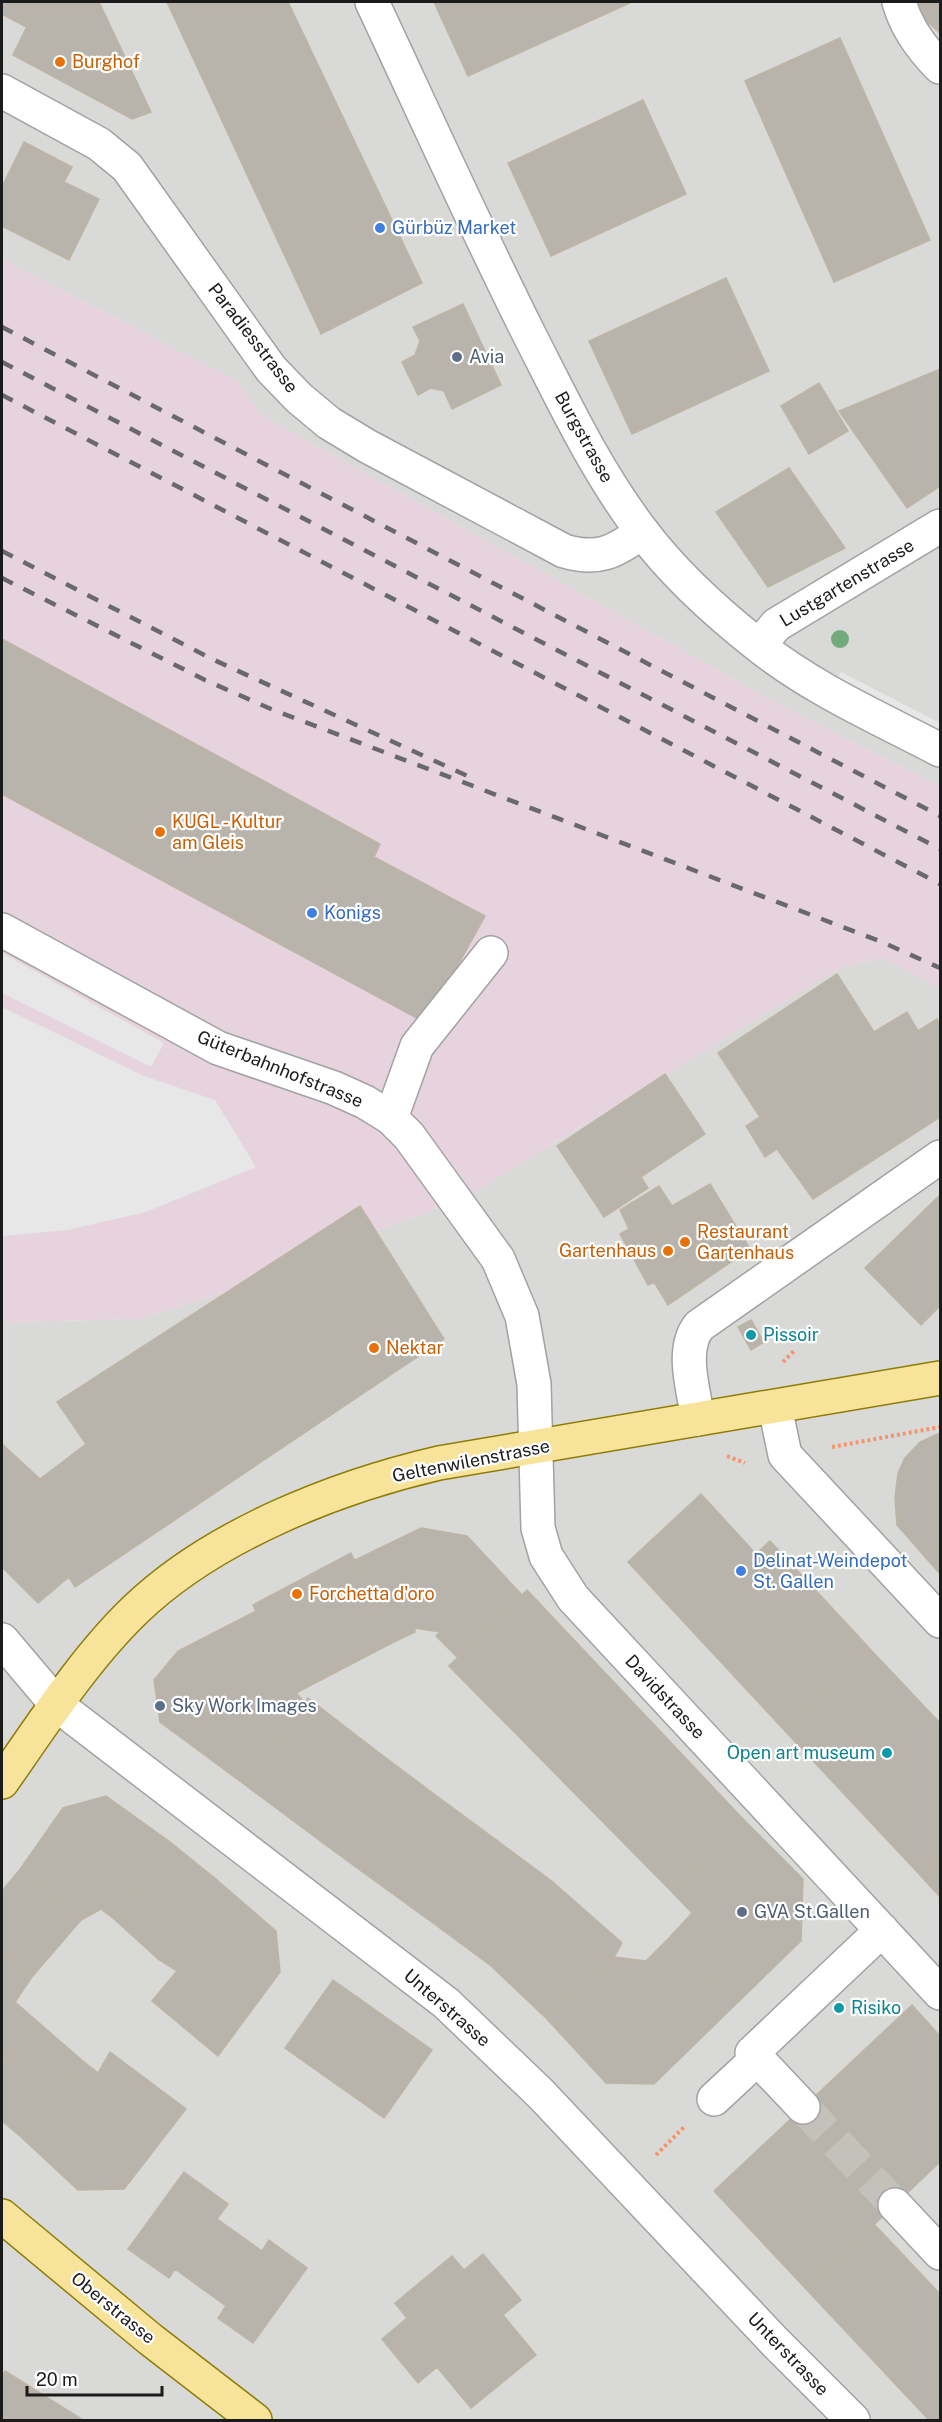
<svg xmlns="http://www.w3.org/2000/svg" width="942" height="2422" font-family="'Public Sans',sans-serif">
	<style>
		.residential { fill: #d9d9d8 }
		.industrial { fill: #e6d3de }
		.parking { fill: #e7e7e7 }
		.building { fill: #b9b4ab; stroke: #beb4a4; stroke-width: 1.5 }
		.lines { fill: none; stroke-linecap: round; stroke-linejoin: round }
		.minor-tunnel { stroke: #c3c1b9; stroke-width: 33; stroke-dasharray: 33 16; stroke-linecap: butt }
		.minor-casing { stroke: #a2a2a2; stroke-width: 36 }
		.major-casing { stroke: #8e7c05; stroke-width: 36 }
		.path { stroke: #f4946b; stroke-width: 4; stroke-dasharray: 3 3; stroke-linecap: butt }
		.minor { stroke: #fff; stroke-width: 33 }
		.major { stroke: #f8e39b; stroke-width: 33 }
		.rail { stroke: #696969; stroke-width: 4.5; stroke-dasharray: 12 12; stroke-linecap: butt }
		.tree { fill: #73aa7d }
		.food-dot { fill: #e8710a; stroke: #fff; stroke-width: 2 }
		.shop-dot { fill: #3f7fe0; stroke: #fff; stroke-width: 2 }
		.service-dot { fill: #5c6f8a; stroke: #fff; stroke-width: 2 }
		.culture-dot { fill: #0f9aa8; stroke: #fff; stroke-width: 2 }
		.labels { text-anchor: middle; stroke-width: 4.5; stroke-linejoin: round; paint-order: stroke }
		.food-label { font-size: 18px; fill: #c56008; stroke: #fff; text-anchor: start }
		.shop-label { font-size: 18px; fill: #366cbe; stroke: #fff; text-anchor: start }
		.street-label { font-size: 18px; fill: #1b1b1b; stroke: #fff }
		.service-label { font-size: 18px; fill: #4e5e75; stroke: #fff; text-anchor: start }
		.culture-label { font-size: 18px; fill: #0d838f; stroke: #fff; text-anchor: start }
	</style>
	<rect width="100%" height="100%" fill="#edebe1"/>
	<path class="residential" d="M 2,2 L 940,2 L 940,787 L 766,697 L 261,415 L 238,382 L 2,259 Z
		M 883,958 L 940,988 L 940,2420 L 2,2420 L 2,1318 L 10,1322 L 138,1319 L 256,1283 L 323,1250 L 463,1199 L 841,967 Z"/>
	<path class="industrial" d="M 2,259 L 238,382 L 261,415 L 766,697 L 940,787 L 940,988 L 883,958 L 841,967 L 463,1199 L 323,1250 L 256,1283 L 138,1319 L 10,1322 L 2,1318 Z"/>
	<path class="parking" d="M 841,672 L 940,723 L 940,741 L 834,686 Z
		M 2,953 L 164,1043 L 151,1067 L 2,993 Z
		M 2,1007 L 144,1076 L 215,1100 L 256,1167 L 146,1212 L 68,1230 L 2,1236 Z"/>
	<path class="building" d="M 2,2 L 39,2 L 26,27 L 2,14 Z
		M 39,2 L 99,2 L 151,112 L 132,119 L 13,55 Z
		M 167,2 L 288,2 L 422,283 L 321,334 Z
		M 434,2 L 632,2 L 468,76 Z
		M 921,2 L 940,2 L 940,33 L 915,10 Z
		M 840,38 L 930,240 L 834,282 L 745,81 Z
		M 643,100 L 686,194 L 551,256 L 508,163 Z
		M 24,142 L 72,167 L 64,182 L 99,199 L 69,260 L 2,226 L 2,187 Z
		M 726,278 L 769,371 L 632,434 L 589,341 Z
		M 463,304 L 501,385 L 452,409 L 444,391 L 431,388 L 415,355 L 420,341 L 413,327 Z
		M 415,355 L 431,388 L 418,395 L 402,362 Z
		M 940,369 L 940,486 L 907,508 L 839,411 Z
		M 819,383 L 848,431 L 809,454 L 781,406 Z
		M 789,468 L 845,548 L 768,587 L 716,512 Z
		M 2,639 L 380,844 L 374,857 L 485,916 L 426,1023 L 2,794 Z
		M 837,974 L 874,1032 L 907,1012 L 918,1031 L 937,1019 L 940,1024 L 940,1117 L 813,1199 L 777,1149 L 765,1157 L 746,1126 L 760,1117 L 718,1053 Z
		M 665,1074 L 705,1134 L 641,1177 L 648,1188 L 604,1217 L 557,1146 Z
		M 710,1184 L 750,1249 L 668,1305 L 654,1282 L 648,1285 L 620,1234 L 629,1229 L 620,1210 L 659,1186 L 672,1206 Z
		M 940,1195 L 940,1306 L 921,1325 L 865,1268 Z
		M 360,1206 L 444,1339 L 75,1587 L 69,1577 L 38,1603 L 2,1567 L 2,1444 L 40,1479 L 86,1444 L 57,1402 Z
		M 751,1320 L 764,1342 L 751,1350 L 738,1327 Z
		M 940,1433 L 940,1574 L 897,1525 L 895,1498 L 898,1473 L 905,1458 L 920,1442 Z
		M 701,1494 L 756,1554 L 770,1541 L 871,1650 L 785,1731 L 628,1562 Z
		M 421,1528 L 467,1536 L 522,1595 L 457,1657 L 436,1636 L 440,1632 L 415,1628 L 415,1632 L 394,1642 L 355,1560 Z
		M 351,1553 L 394,1642 L 296,1693 L 253,1605 Z
		M 527,1590 L 744,1820 L 671,1891 L 449,1666 Z
		M 256,1611 L 296,1693 L 305,1702 L 248,1787 L 160,1722 L 154,1680 L 178,1651 Z
		M 871,1650 L 940,1723 L 940,1856 L 920,1875 L 785,1731 Z
		M 308,1698 L 374,1749 L 311,1834 L 248,1787 Z
		M 374,1749 L 426,1788 L 360,1870 L 311,1834 Z
		M 426,1788 L 499,1842 L 440,1928 L 360,1870 Z
		M 106,1796 L 170,1842 L 114,1919 L 101,1909 L 81,1920 L 21,1868 L 63,1808 Z
		M 744,1820 L 803,1879 L 801,1941 L 737,2003 L 670,1937 L 692,1913 L 671,1891 Z
		M 170,1842 L 217,1880 L 158,1959 L 114,1919 Z
		M 499,1842 L 554,1883 L 490,1965 L 440,1928 Z
		M 940,1856 L 940,1897 L 920,1875 Z
		M 21,1868 L 81,1920 L 32,1977 L 2,1951 L 2,1891 Z
		M 217,1880 L 276,1931 L 280,1972 L 218,2056 L 152,2001 L 177,1971 L 158,1959 Z
		M 554,1883 L 622,1943 L 614,1957 L 546,2018 L 490,1965 Z
		M 670,1937 L 737,2003 L 654,2084 L 606,2083 L 546,2018 L 614,1957 L 646,1961 Z
		M 2,1951 L 32,1977 L 15,2002 L 38,2022 L 2,2066 Z
		M 333,1980 L 432,2050 L 384,2118 L 285,2048 Z
		M 912,2005 L 940,2036 L 940,2162 L 806,2289 L 714,2191 Z
		M 38,2022 L 84,2062 L 21,2137 L 2,2121 L 2,2066 Z
		M 110,2052 L 186,2109 L 124,2189 L 78,2190 L 21,2137 L 84,2062 L 98,2073 Z
		M 184,2172 L 228,2204 L 217,2219 L 262,2251 L 269,2240 L 307,2268 L 253,2343 L 218,2318 L 226,2306 L 175,2269 L 169,2278 L 128,2249 Z
		M 874,2224 L 940,2294 L 940,2420 L 929,2420 L 806,2289 Z
		M 483,2254 L 521,2300 L 503,2315 L 536,2355 L 471,2408 L 437,2367 L 418,2383 L 382,2339 L 407,2318 L 395,2303 L 452,2256 L 464,2270 Z
		M 5,2371 L 83,2420 L 2,2420 L 2,2377 Z"/>
	<g class="lines">
		<path class="minor-tunnel" d="M 803,2107 L 895,2205"/>
		<g class="minor-casing">
			<path id="minor" d="M 372,2 C 425,115 476,229 532,340 C 565,405 597,472 641,530 C 673,573 717,613 759,646 C 813,689 879,718 940,750
				M 899,2 C 906,27 922,49 940,67
				M 2,91 L 99,144 L 127,167 L 271,369 L 299,398 L 329,423 L 367,446 L 564,551 C 598,561 615,552 642,532
				M 759,646 L 776,625 L 940,526
				M 2,930 L 218,1048 L 334,1088 L 365,1102 L 391,1118 L 409,1136 L 498,1259 L 522,1316 L 534,1384 L 538,1528 L 546,1556 L 573,1598 L 940,1993
				M 391,1118 L 417,1046 L 491,953
				M 775,1407 L 785,1455 L 940,1621
				M 698,1419 C 694,1391 680,1350 699,1326 L 940,1157
				M 2,1640 L 57,1705 L 446,2003 L 541,2094 L 775,2342 L 853,2420
				M 714,2099 L 757,2059
				M 803,2107 L 752,2053 L 882,1930
				M 895,2205 L 940,2253"/>
		</g>
		<g class="major-casing">
			<path id="major" d="M 2,1782 C 42,1725 85,1658 135,1610 C 213,1535 336,1487 439,1463 L 940,1378
				M 2,2216 L 150,2339 L 255,2420"/>
		</g>
		<path class="path" d="M 783,1362 L 795,1350
			M 832,1447 L 940,1427
			M 727,1456 L 745,1463
			M 656,2155 L 685,2126"/>
		<use href="#minor" class="minor"/>
		<use href="#major" class="major"/>
		<path class="rail" d="M 2,327 L 940,816
			M 2,362 L 940,849
			M 2,395 L 940,884
			M 2,551 L 212,659 L 474,779
			M 2,578 L 205,680 L 271,709 L 882,942 L 940,968"/>
	</g>
	<circle class="tree" cx="840" cy="639" r="9"/>
	<g class="food-dot">
		<circle cx="60" cy="62" r="6"/>
		<circle cx="160" cy="832" r="6"/>
		<circle cx="685" cy="1242" r="6"/>
		<circle cx="668" cy="1251" r="6"/>
		<circle cx="374" cy="1348" r="6"/>
		<circle cx="297" cy="1594" r="6"/>
	</g>
	<g class="shop-dot">
		<circle cx="380" cy="228" r="6"/>
		<circle cx="312" cy="913" r="6"/>
		<circle cx="741" cy="1571" r="6"/>
	</g>
	<g class="service-dot">
		<circle cx="457" cy="357" r="6"/>
		<circle cx="160" cy="1706" r="6"/>
		<circle cx="742" cy="1912" r="6"/>
	</g>
	<g class="culture-dot">
		<circle cx="751" cy="1335" r="6"/>
		<circle cx="887" cy="1753" r="6"/>
		<circle cx="839" cy="2008" r="6"/>
	</g>
	<g class="labels">
		<g class="food-label">
			<text x="72" y="68">Burghof</text>
			<text x="172" y="828">KUGL - Kultur<tspan x="172" dy="21">am Gleis</tspan></text>
			<text x="697" y="1238">Restaurant<tspan x="697" dy="21">Gartenhaus</tspan></text>
			<text x="656" y="1257" text-anchor="end">Gartenhaus</text>
			<text x="386" y="1354">Nektar</text>
			<text x="309" y="1600">Forchetta d'oro</text>
		</g>
		<g class="shop-label">
			<text x="392" y="234">Gürbüz Market</text>
			<text x="324" y="919">Konigs</text>
			<text x="753" y="1567">Delinat-Weindepot<tspan x="753" dy="21">St. Gallen</tspan></text>
		</g>
		<g class="street-label">
			<text transform="translate(253 338) rotate(52)" y="6">Paradiesstrasse</text>
			<text transform="translate(584 437) rotate(61)" y="6">Burgstrasse</text>
			<text transform="translate(847 583) rotate(-31)" y="6">Lustgartenstrasse</text>
			<text transform="translate(280 1069) rotate(22)" y="6">Güterbahnhofstrasse</text>
			<text transform="translate(471 1461) rotate(-11)" y="6">Geltenwilenstrasse</text>
			<text transform="translate(665 1697) rotate(47)" y="6">Davidstrasse</text>
			<text transform="translate(447 2008) rotate(41)" y="6">Unterstrasse</text>
			<text transform="translate(113 2308) rotate(39)" y="6">Oberstrasse</text>
			<text transform="translate(788 2354) rotate(46)" y="6">Unterstrasse</text>
		</g>
		<g class="service-label">
			<text x="469" y="363">Avia</text>
			<text x="172" y="1712">Sky Work Images</text>
			<text x="754" y="1918">GVA St.Gallen</text>
		</g>
		<g class="culture-label">
			<text x="763" y="1341">Pissoir</text>
			<text x="875" y="1759" text-anchor="end">Open art museum</text>
			<text x="851" y="2014">Risiko</text>
		</g>
	</g>
	<rect width="942" height="2422" fill="none" stroke="#1b1b1b" stroke-width="6"/>
	<path d="M27 2386v9h135v-9" fill="none" stroke="#1b1b1b" stroke-width="3"/>
	<text x="36" y="2386" font-size="18" fill="#1b1b1b" stroke="#ffffff" stroke-width="4.5" paint-order="stroke">20 m</text>
</svg>
